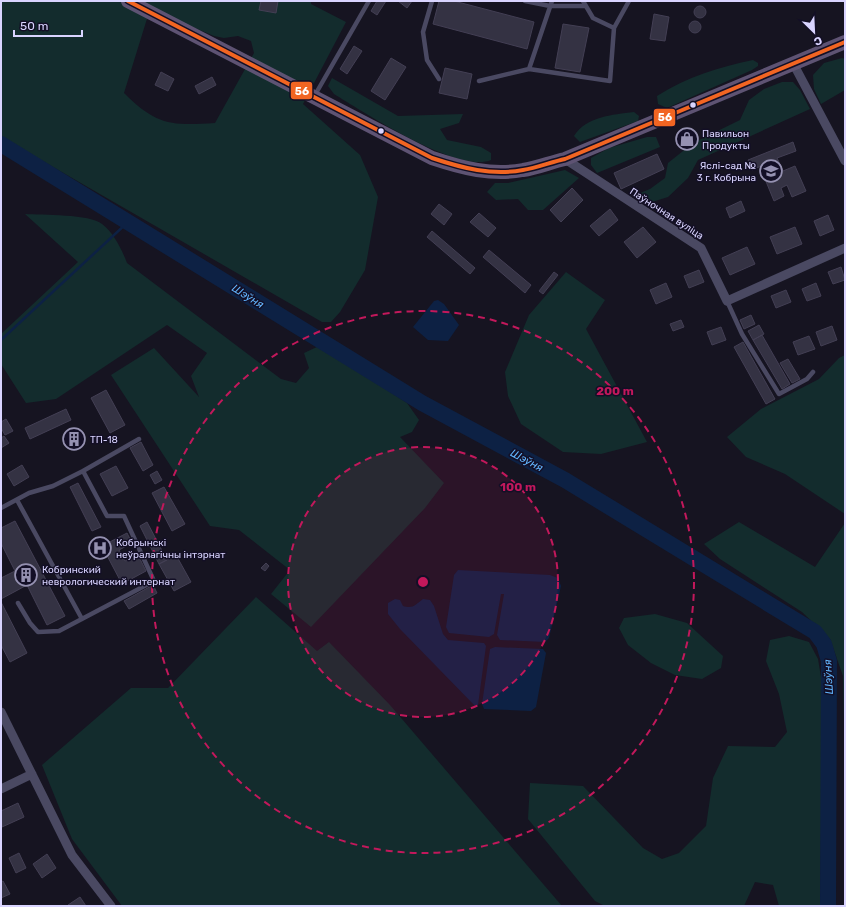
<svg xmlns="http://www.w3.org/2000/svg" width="846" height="907" font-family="Rubik,sans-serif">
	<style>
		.green { fill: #132c2d; fill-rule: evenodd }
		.water { fill: #0d2144 }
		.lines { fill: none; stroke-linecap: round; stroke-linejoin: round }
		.stream { stroke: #0d2144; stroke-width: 2.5 }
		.river { stroke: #0d2144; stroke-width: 16 }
		.building { fill: #343243; stroke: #433f54 }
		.lane { stroke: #4a4962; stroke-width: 4.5 }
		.street { stroke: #4a4962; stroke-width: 9 }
		.primary { stroke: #5e5373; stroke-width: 14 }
		.bus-1-casing { stroke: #130f26; stroke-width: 7 }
		.bus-1 { stroke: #f26522; stroke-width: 4 }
		.ring { fill: none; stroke: #c2185b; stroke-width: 2; stroke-dasharray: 7 5 }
		.bus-dot { fill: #d9d4ff; stroke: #130f26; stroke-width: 1.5 }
		.labels { text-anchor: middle; stroke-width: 3; stroke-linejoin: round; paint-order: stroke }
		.poi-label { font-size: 10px; fill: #d9d4ff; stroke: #130f26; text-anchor: start }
		.street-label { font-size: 10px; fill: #d9d4ff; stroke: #130f26 }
		.water-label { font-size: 11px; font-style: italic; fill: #62b6ff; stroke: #130f26 }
		.centre { fill: #c2185b; stroke: #130f26; stroke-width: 2 }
		.ring-label { font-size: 12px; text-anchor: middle; font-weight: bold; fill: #c2185b; stroke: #130f26; stroke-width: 3; stroke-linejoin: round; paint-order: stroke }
		.line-badge { stroke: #130f26; stroke-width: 1.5 }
		.badge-label { font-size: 11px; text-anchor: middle; font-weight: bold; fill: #fff }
	</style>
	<rect width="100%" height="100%" fill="#161421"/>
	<path class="green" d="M 1,1 L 311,1 L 311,4 L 346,22 L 303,104 L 360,155 L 378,197 L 365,270 L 340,312 L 331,322 L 322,322 L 1,137 ZM 150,9 L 214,36 L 224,38 L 238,36 L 251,41 L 254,53 L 215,123 C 171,126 156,125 124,93 Z
		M 842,58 L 845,59 L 845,90 L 821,104 L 814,89 L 813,75 L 824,63 Z
		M 753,60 L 758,63 L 758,66 L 752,70 L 667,108 L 658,104 L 657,96 C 687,77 719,67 753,60 Z
		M 332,78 L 398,116 L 463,114 L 459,123 L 440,129 L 447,140 L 481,147 L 491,153 L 491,160 C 458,174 365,113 334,94 L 328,86 Z
		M 782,82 L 793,82 L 800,90 L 810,109 L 698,160 L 688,178 L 668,197 L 652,202 L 643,200 L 640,193 L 650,189 L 665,178 L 668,163 L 693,143 L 740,120 L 749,100 L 764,89 Z
		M 634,112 L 639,116 L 638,121 L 580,142 L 574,136 C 587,116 612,115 634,112 Z
		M 647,137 L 656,137 L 660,147 L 597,173 L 591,165 L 591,158 L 609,148 Z
		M 565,170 L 579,178 L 543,210 L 528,210 L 518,199 L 496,200 L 487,192 L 495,183 L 508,183 Z
		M 25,214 C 42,215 90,214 102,224 C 114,233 122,250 127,263 L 281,379 L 296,383 L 309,368 L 304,353 L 319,346 L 407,403 L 419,420 L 412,432 L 400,437 L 444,483 L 425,508 L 311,627 L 271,594 L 290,570 L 239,530 L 210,526 L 111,375 L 154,348 L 199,397 L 191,376 L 207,353 L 167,325 L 56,399 L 26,403 L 1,364 L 1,334 L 78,262 Z
		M 566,272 L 605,300 L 586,329 L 647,442 L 601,454 L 563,452 L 521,424 L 508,396 L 505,372 L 529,315 Z
		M 845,355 L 845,514 L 785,474 L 746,457 L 727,437 L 761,409 L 819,379 L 839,358 Z
		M 739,522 L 815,567 L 845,523 L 845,765 L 843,676 L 830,639 L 802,612 L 720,559 L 704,544 Z
		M 256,597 L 317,651 L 329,642 L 390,705 L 562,906 L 122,906 L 72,839 L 42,765 L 131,688 L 168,688 Z
		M 655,614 L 687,623 L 723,656 L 721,668 L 702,679 L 675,675 L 651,663 L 628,645 L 619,628 L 624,618 Z
		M 789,636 L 809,642 L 818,659 L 823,689 L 820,906 L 779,906 L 773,885 L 755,882 L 744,906 L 605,906 L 595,901 L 528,819 L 530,783 L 583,786 L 643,848 L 662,859 L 679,853 L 706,826 L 713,778 L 728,746 L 775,747 L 787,732 L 779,694 L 766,661 L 770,640 Z"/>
	<path class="water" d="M 438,300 L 444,304 L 459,325 L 448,341 L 428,340 L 413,327 L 434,301 Z
		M 458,570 L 550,575 L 558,578 L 561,586 L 549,638 L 545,642 L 500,640 L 497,635 L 504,594 L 501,594 L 494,634 L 489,637 L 449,633 L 446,627 L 454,575 Z
		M 395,599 L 400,600 L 403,606 C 413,609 415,605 423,599 L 430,600 L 434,606 L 443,634 L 448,640 L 484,643 L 486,646 L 478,705 L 476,707 L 400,629 L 388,614 L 388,603 Z
		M 495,647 L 543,649 L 546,653 L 536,707 L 531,711 L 484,709 L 482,704 L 490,649 Z"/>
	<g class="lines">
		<path class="stream" d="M 1,340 L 128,222"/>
		<path class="river" d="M 1,144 L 422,403 L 565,480 L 815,632 L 824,644 L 829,661 L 828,906"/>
	</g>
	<path class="building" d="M 261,1 L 278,1 L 276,13 L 259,10 Z
		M 377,1 L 386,1 L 377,15 L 371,11 Z
		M 398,1 L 412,1 L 407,8 Z
		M 439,1 L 454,1 L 534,22 L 527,49 L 433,24 Z
		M694 12a6 6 0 1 1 12 0a6 6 0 1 1-12 0Z
		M 654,14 L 669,17 L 665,41 L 650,39 Z
		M689 27a6 6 0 1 1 12 0a6 6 0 1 1-12 0Z
		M 563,24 L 589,28 L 580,72 L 555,68 Z
		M 354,46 L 362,51 L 347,74 L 340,69 Z
		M 391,58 L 406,67 L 385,100 L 371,91 Z
		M 445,68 L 472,74 L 467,99 L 439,93 Z
		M 161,72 L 174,79 L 168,91 L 155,85 Z
		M 212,77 L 216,85 L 199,94 L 195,86 Z
		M 793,142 L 796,151 L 777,158 L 783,171 L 795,166 L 806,191 L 792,197 L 787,185 L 781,188 L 784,196 L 774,201 L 765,179 L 773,176 L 768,163 L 752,170 L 748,160 Z
		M 657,154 L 664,169 L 621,189 L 614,173 Z
		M 572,188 L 583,200 L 561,222 L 550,210 Z
		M 741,201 L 745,211 L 730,218 L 726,208 Z
		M 439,204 L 452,214 L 444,225 L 431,214 Z
		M 610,209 L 618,220 L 599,236 L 590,226 Z
		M 479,213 L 496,228 L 488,237 L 470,222 Z
		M 828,215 L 834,230 L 820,236 L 814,221 Z
		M 643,227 L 656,242 L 637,258 L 624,242 Z
		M 795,227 L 802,244 L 777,254 L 770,237 Z
		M 432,231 L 475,268 L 470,274 L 427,237 Z
		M 747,247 L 755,264 L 730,275 L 722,258 Z
		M 489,250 L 531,285 L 525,293 L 483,257 Z
		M 841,267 L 845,280 L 833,284 L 828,272 Z
		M 699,270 L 704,282 L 689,288 L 684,276 Z
		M 554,272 L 558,275 L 543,294 L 539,291 Z
		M 666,283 L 672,297 L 656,304 L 650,290 Z
		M 816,283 L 821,296 L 807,301 L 802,289 Z
		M 786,290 L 791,302 L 776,308 L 771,296 Z
		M 751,315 L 755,324 L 744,329 L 740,320 Z
		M 681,320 L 684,327 L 673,331 L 670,324 Z
		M 759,325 L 764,334 L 753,340 L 748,331 Z
		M 832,326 L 837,340 L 821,346 L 816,332 Z
		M 721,327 L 726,340 L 712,345 L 707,332 Z
		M 762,335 L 790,384 L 782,389 L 753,340 Z
		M 809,336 L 815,349 L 798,355 L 793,342 Z
		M 743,342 L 775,399 L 766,404 L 734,347 Z
		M 788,359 L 800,379 L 792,383 L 780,363 Z
		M 106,390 L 125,425 L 110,433 L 91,398 Z
		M 66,409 L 71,420 L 30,439 L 25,428 Z
		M 6,419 L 13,431 L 5,435 L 1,428 L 1,422 Z
		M 75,433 L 79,441 L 74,444 L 70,436 Z
		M 4,436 L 9,443 L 1,448 L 1,438 Z
		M 141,442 L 153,465 L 143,471 L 130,448 Z
		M 22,465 L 29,477 L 14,486 L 7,474 Z
		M 116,466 L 128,488 L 112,496 L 100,474 Z
		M 157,471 L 162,480 L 155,484 L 150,475 Z
		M 78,483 L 101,527 L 92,531 L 70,487 Z
		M 164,487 L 185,524 L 172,531 L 152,493 Z
		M 15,521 L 65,616 L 47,625 L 27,585 L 1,599 L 1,578 L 15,571 L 1,543 L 1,528 Z
		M 147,522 L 167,560 L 159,564 L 140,526 Z
		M 127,533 L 132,543 L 119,550 L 125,561 L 138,555 L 146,571 L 122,584 L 102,546 Z
		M 176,555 L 191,582 L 174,591 L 159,564 Z
		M 266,563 L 269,566 L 265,571 L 261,568 Z
		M 153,585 L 157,593 L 129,609 L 124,601 Z
		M 1,602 L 27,653 L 10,662 L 1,645 Z
		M 18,803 L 24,817 L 2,827 L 1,811 Z
		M 19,853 L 26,868 L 16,873 L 9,858 Z
		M 47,854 L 56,868 L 42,878 L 33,864 Z
		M 3,881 L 10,894 L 1,898 L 1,882 Z
		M 80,897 L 86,906 L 69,906 L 68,905 Z"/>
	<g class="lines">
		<path class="lane" d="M 432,1 L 423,32 L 427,60 L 439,79
			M 525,1 L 550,6 L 586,6
			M 614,28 L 629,1
			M 529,69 L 552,1
			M 479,81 L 529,69 L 610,81 L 614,28 L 593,18 L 583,1
			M 315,95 L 369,1
			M 727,301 L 742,334 L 779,394 L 807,379 L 813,372
			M 83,471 L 139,439
			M 17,500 L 82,619
			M 1,508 L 29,493 L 53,486 L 83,471 L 107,516 L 124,516 L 154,581 L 59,631 L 38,632 L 30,623 L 18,603"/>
		<path class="street" d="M 794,65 L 845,161
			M 565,159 L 701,248 L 727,301 L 845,248
			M 1,712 L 72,855 L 111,906
			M 1,789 L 32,774"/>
		<path class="primary" d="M 128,1 L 432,158 C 462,168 492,176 523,170 C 537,168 551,162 565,159 L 845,42"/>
		<g class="bus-1-casing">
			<path id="bus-1" d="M 128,1 L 432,158 C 462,168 492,176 523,170 C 537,168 551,162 565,159 L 845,42"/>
		</g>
		<use href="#bus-1" class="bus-1"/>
	</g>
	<circle cx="423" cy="582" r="135" fill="#c2185b" fill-opacity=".12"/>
	<g class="ring">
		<circle cx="423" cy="582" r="135"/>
		<circle cx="423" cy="582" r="271"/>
	</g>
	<defs>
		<g id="shop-ring" transform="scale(1.15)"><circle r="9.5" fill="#130f26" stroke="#9591b1" stroke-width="1.5"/><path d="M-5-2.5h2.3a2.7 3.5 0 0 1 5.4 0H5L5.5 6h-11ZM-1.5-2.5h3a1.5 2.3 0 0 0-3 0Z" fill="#9591b1"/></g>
		<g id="school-ring" transform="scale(1.15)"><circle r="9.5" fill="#130f26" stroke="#9591b1" stroke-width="1.5"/><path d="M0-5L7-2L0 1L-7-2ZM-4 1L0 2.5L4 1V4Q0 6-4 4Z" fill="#9591b1"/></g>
		<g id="building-ring" transform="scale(1.15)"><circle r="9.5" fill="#130f26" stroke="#9591b1" stroke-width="1.5"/><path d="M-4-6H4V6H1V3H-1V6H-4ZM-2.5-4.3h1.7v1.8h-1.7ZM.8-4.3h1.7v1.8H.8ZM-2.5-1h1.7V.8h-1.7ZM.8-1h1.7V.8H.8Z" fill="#9591b1"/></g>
		<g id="hospital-ring" transform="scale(1.15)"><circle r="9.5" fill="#130f26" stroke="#9591b1" stroke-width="1.5"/><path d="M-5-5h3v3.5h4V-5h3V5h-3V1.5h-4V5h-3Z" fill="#9591b1"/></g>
	</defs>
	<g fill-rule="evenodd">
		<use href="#shop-ring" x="687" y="139"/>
		<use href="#school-ring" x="771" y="171"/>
		<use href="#building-ring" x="74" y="439"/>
		<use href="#hospital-ring" x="100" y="548"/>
		<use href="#building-ring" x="26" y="575"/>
	</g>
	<g class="bus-dot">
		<circle cx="693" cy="105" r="3.5"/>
		<circle cx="381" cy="131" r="3.5"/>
	</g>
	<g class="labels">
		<g class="poi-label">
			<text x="702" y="137">Павильон<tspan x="702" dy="12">Продукты</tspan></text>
			<text x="756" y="169" text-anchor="end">Яслі-сад №<tspan x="756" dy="12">3 г. Кобрына</tspan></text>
			<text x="90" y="443">ТП-18</text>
			<text x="116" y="546">Кобрынскі<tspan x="116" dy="12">неўралагічны інтэрнат</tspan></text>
			<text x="42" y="573">Кобринский<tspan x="42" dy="12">неврологический интернат</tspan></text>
		</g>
		<g class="street-label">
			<text transform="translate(667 213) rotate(33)" y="4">Паўночная вуліца</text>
		</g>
		<g class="water-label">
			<text transform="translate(248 296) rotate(32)" y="4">Шэўня</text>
			<text transform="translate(527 460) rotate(28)" y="4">Шэўня</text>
			<text transform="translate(828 677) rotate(-93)" y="4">Шэўня</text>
		</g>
	</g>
	<circle cx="423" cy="582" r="6" class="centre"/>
	<g class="ring-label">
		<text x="615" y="395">200 m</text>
		<text x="518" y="491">100 m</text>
	</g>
	<g class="line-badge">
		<rect x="290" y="81" width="23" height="19" rx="4" fill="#f26522"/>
		<rect x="653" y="108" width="23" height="19" rx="4" fill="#f26522"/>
	</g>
	<g class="badge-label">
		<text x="302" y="95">56</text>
		<text x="665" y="121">56</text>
	</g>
	<rect width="846" height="907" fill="none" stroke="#d9d4ff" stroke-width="4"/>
	<g transform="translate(814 32) rotate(156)" stroke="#130f26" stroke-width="3" paint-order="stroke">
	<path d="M0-3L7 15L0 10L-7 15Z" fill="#d9d4ff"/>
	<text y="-6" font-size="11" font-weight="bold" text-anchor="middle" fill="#d9d4ff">С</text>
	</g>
	<path d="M14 30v6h68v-6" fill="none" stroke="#d9d4ff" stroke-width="2"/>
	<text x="20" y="30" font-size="12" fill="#d9d4ff" stroke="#130f26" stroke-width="3" paint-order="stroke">50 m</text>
</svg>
